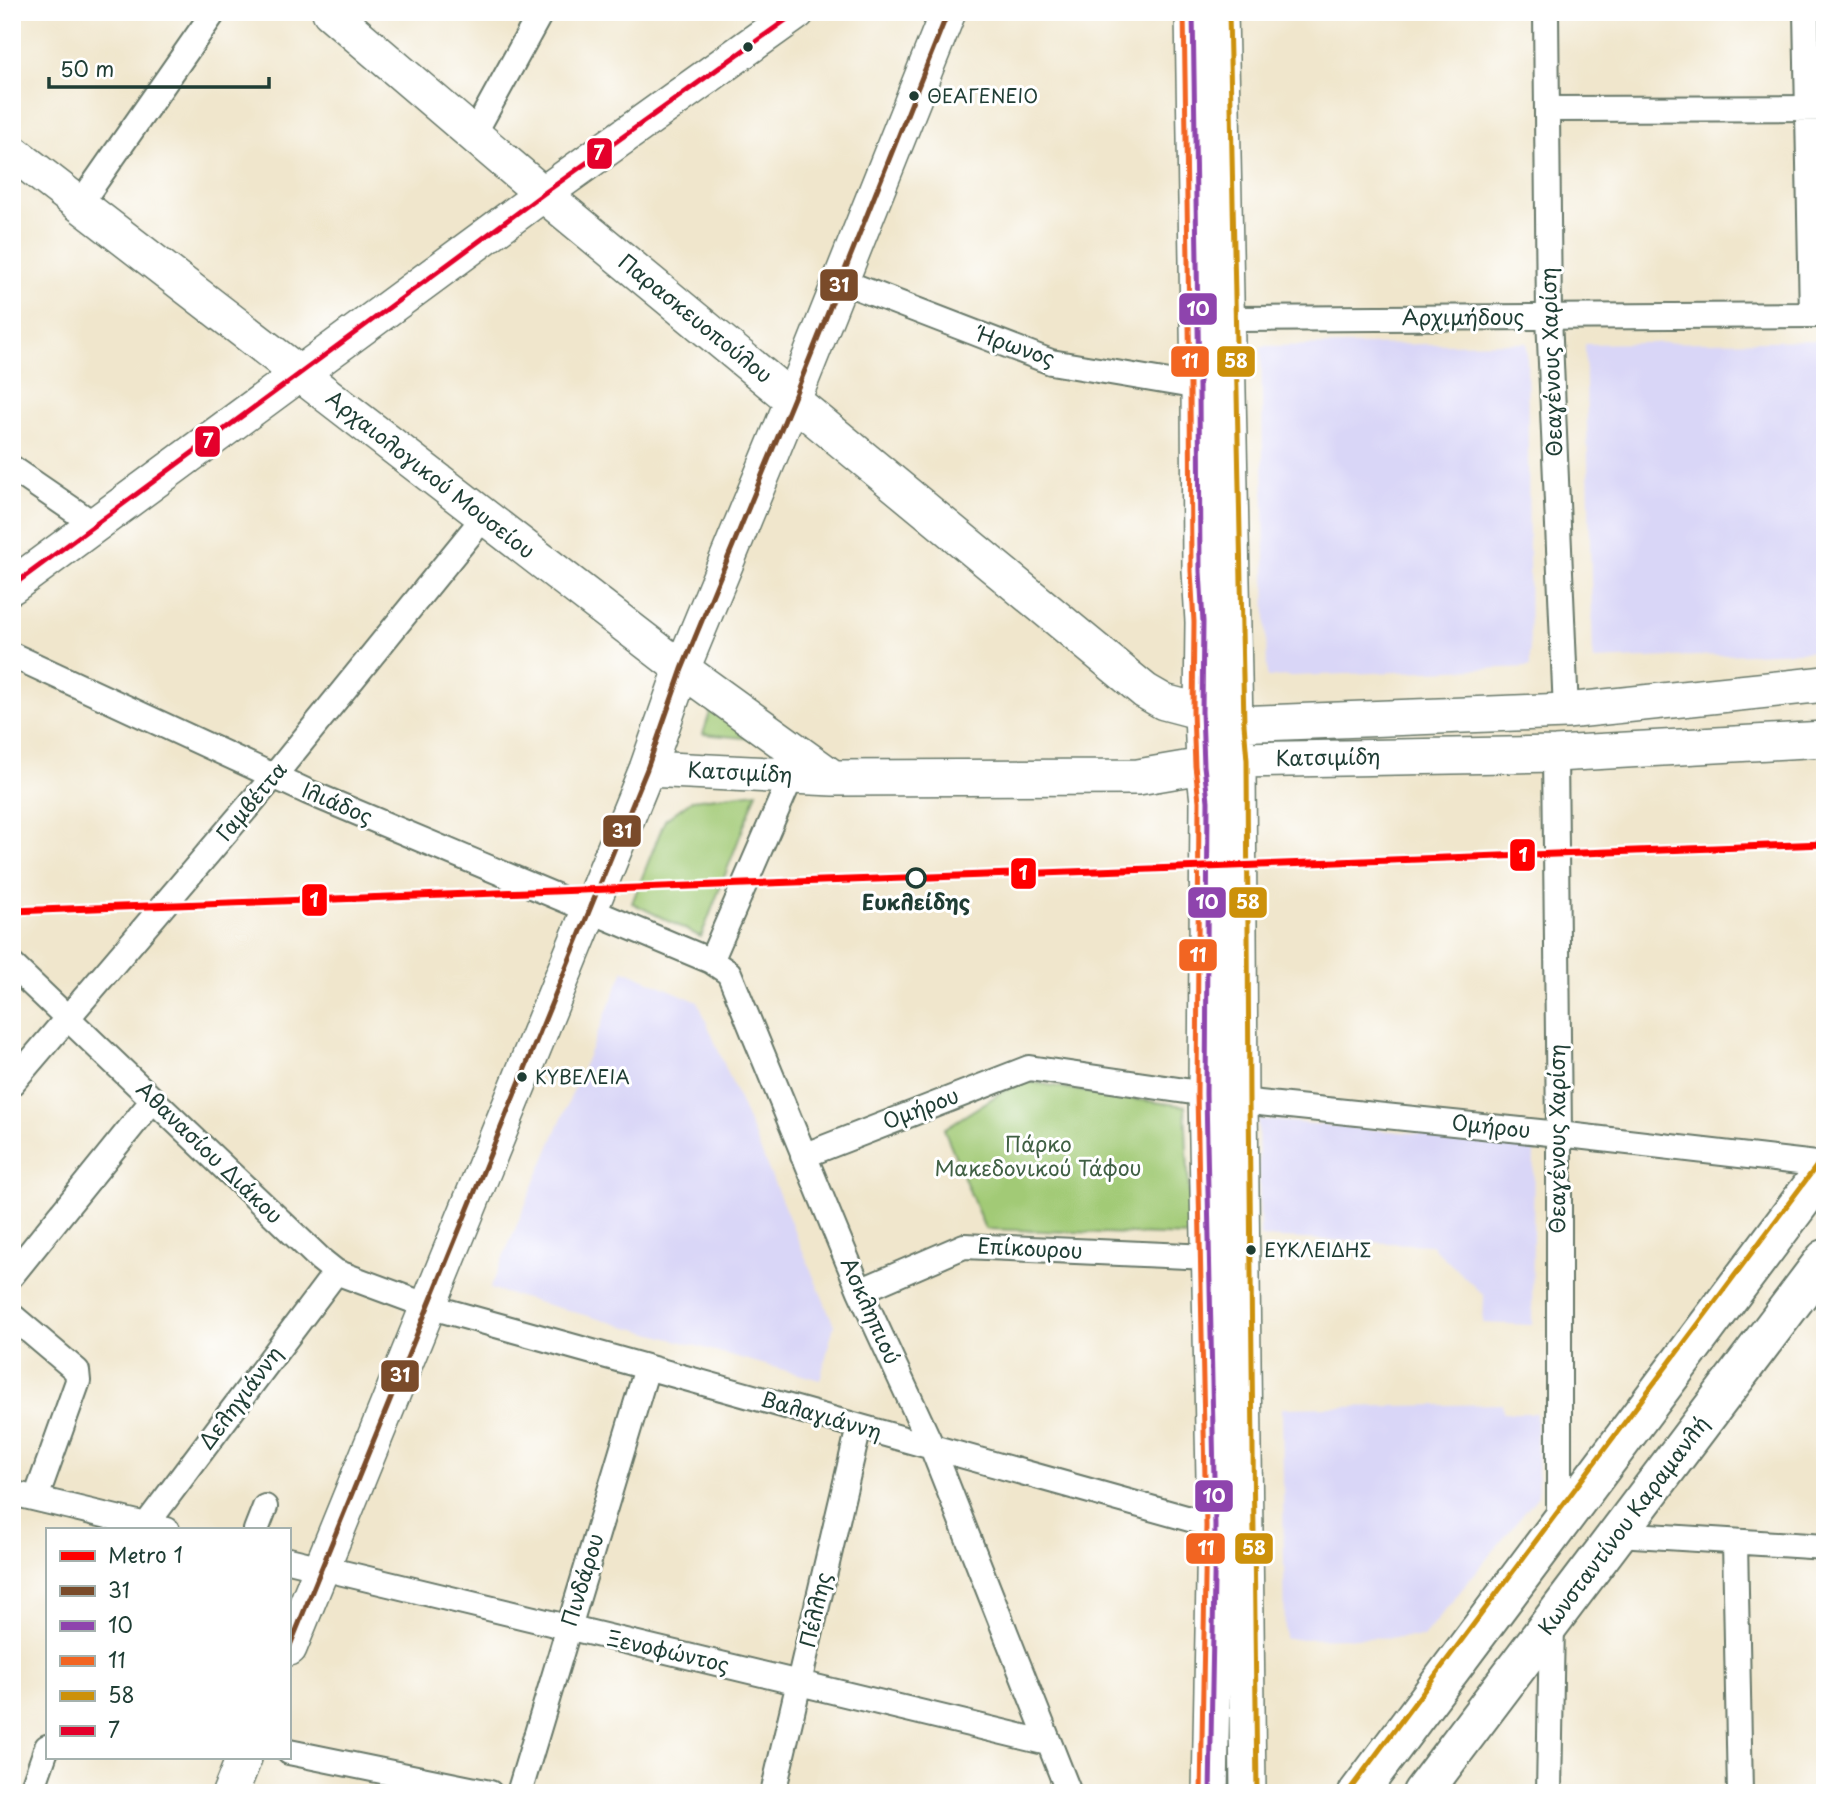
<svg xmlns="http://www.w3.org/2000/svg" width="1837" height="1805" font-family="'Playpen Sans',sans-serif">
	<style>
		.built { fill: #d9d6f7 }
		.green { fill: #a2ca76; stroke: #608455; stroke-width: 2 }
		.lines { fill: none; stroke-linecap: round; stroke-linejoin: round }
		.street-casing { stroke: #687869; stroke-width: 28 }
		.secondary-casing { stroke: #687869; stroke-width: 38 }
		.primary-casing { stroke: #687869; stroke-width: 42 }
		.street { stroke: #fff; stroke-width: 24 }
		.secondary { stroke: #fff; stroke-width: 35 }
		.primary { stroke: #fff; stroke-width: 38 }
		.bus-1-casing { stroke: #fff; stroke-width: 10 }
		.bus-2-casing { stroke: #fff; stroke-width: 10 }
		.bus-3-casing { stroke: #fff; stroke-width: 10 }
		.bus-4-casing { stroke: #fff; stroke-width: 10 }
		.bus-5-casing { stroke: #fff; stroke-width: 10 }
		.bus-1 { stroke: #7a4b2a; stroke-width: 5 }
		.bus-2 { stroke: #8e44ad; stroke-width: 5 }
		.bus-3 { stroke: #f26522; stroke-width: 5 }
		.bus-4 { stroke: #cc910a; stroke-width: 5 }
		.bus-5 { stroke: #e4002b; stroke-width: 5 }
		.metro-1-casing { stroke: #fff; stroke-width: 12 }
		.metro-1 { stroke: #f00; stroke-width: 7 }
		.bus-dot { fill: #1f3d34; stroke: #fff; stroke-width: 2.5 }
		.stop-dot { fill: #fff; stroke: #1f3d34; stroke-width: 3.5 }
		.labels { text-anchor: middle; stroke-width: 6; stroke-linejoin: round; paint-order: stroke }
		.bus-label { font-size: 19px; fill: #1f3d34; stroke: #fff; text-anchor: start }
		.street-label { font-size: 21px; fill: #1f3d34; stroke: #fff }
		.stop-label { font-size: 21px; font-weight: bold; fill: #1f3d34; stroke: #fff }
		.park-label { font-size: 21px; fill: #406044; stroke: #fff }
		.line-badge { stroke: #fff; stroke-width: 2.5 }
		.badge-label { font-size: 19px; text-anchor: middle; font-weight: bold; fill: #fff }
	</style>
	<rect width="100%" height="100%" fill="#fff"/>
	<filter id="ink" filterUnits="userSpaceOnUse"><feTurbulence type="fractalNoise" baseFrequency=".0143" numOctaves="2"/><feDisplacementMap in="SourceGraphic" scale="14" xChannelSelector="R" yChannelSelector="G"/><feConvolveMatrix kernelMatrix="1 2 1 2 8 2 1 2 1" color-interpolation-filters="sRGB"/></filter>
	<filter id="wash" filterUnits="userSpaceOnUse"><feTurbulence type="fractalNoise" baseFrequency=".00686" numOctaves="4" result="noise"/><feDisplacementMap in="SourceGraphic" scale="28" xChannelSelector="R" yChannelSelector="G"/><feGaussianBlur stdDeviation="1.57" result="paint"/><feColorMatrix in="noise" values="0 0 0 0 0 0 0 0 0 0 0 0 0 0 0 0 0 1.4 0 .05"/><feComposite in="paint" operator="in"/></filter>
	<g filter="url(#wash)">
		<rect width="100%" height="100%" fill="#f0e6cc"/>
		<path class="built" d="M 1825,340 L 1825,651 L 1593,660 L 1585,344 Z
			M 1527,343 L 1530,667 L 1267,677 L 1261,346 Z
			M 624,970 L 698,1002 L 834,1325 L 820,1380 L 490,1289 Z
			M 1258,1119 L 1534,1144 L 1532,1325 L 1483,1323 L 1484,1296 L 1431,1245 L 1260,1237 Z
			M 1502,1404 L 1503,1413 L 1536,1413 L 1538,1496 L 1423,1637 L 1285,1639 L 1282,1408 Z"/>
		<path class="green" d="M 713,703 L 755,739 L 703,734 Z
			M 757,792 L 701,937 L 632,903 L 665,820 L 692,800 Z
			M 1021,1080 L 1109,1096 L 1185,1106 L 1191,1236 L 985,1229 L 944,1129 Z"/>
	</g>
	<g filter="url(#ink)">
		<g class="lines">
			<g class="street-casing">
				<path id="street" d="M 1546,12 L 1549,317 L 1566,711
					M 1806,12 L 1812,315
					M 1547,109 L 1825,108
					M 474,134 L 541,12
					M 80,204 L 214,12
					M 841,281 L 1051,362 L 1199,387
					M 1227,319 L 1825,315
					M 12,468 L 95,525
					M 12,655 L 308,792 L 711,961 L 729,973 L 860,1291 L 932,1447 L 1069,1793
					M 1555,754 L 1559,1134 L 1559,1523
					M 711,961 L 792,775
					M 12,965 L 321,1260 L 336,1272 L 428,1306 L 1215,1526
					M 12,1083 L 274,776 L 484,517
					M 1240,1101 L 1559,1134 L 1825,1165
					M 803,1156 L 1029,1068 L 1206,1094
					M 12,1275 L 153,1100
					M 860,1291 L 964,1246 L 1209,1257
					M 12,1316 L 77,1371 L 78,1381 L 36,1498
					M 12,1493 L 167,1530
					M 146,1525 L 336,1272
					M 256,1530 L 265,1507
					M 1618,1534 L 1825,1547
					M 1735,1542 L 1740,1793
					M 289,1560 L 1048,1743
					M 289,1752 L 490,1793
					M 31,1793 L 47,1747
					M 519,1793 L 647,1368
					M 773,1793 L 859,1427
					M 1549,1793 L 1552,1622"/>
			</g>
			<g class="secondary-casing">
				<path id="secondary" d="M 330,12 L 543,194 L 1145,691 L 1164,702 L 1202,712 L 1235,724 L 1566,711 L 1825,684
					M 1193,12 L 1199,387 L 1200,571 L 1203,622 L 1202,712 L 1204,766 L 1208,801 L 1206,1094 L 1215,1526 L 1210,1793
					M 1220,12 L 1235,724 L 1238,760 L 1240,1101 L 1248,1793
					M 12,152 L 682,669 L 833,778
					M 12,586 L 543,194 L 797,12
					M 647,769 L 833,778 L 1138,777 L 1238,760 L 1555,754 L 1825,739
					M 289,1648 L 647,769 L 682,669 L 793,400 L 948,12
					M 230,1793 L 244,1758"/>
			</g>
			<g class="primary-casing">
				<path id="primary" d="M 1358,1793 L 1825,1169
					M 1422,1793 L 1825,1259"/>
			</g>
			<use href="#street" class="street"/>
			<use href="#secondary" class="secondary"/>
			<use href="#primary" class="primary"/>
			<g class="bus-1-casing">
				<path id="bus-1" d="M 289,1648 L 647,769 L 682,669 L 793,400 L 948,12"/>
			</g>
			<g class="bus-2-casing">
				<path id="bus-2" d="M 1193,12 L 1199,387 L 1200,571 L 1203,622 L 1202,712 L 1204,766 L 1208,801 L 1206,1094 L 1215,1526 L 1210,1793"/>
			</g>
			<g class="bus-3-casing">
				<path id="bus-3" d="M 1184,12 L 1190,387 L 1191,571 L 1194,622 L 1193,712 L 1195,766 L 1199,801 L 1197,1094 L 1206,1526 L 1201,1793"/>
			</g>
			<g class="bus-4-casing">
				<path id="bus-4" d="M 1229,12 L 1244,724 L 1247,760 L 1249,1101 L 1257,1793
					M 1351,1788 L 1818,1164"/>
			</g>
			<g class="bus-5-casing">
				<path id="bus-5" d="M 12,586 L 543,194 L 797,12"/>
			</g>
			<use href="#bus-1" class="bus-1"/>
			<use href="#bus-2" class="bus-2"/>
			<use href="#bus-3" class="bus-3"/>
			<use href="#bus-4" class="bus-4"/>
			<use href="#bus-5" class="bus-5"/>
			<g class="metro-1-casing">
				<path id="metro-1" d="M 12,911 L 1825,844"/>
			</g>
			<use href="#metro-1" class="metro-1"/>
		</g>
	</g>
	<g class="bus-dot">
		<circle cx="748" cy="47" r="6"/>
		<circle cx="914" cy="96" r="6"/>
		<circle cx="522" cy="1077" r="6"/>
		<circle cx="1251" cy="1250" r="6"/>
	</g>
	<circle class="stop-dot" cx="916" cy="878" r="9"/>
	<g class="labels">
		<g class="bus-label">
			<text x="927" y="103">ΘΕΑΓΕΝΕΙΟ</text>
			<text x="535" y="1084">ΚΥΒΕΛΕΙΑ</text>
			<text x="1264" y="1257">ΕΥΚΛΕΙΔΗΣ</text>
		</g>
		<g class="street-label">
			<text x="1463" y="325">Αρχιμήδους</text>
			<text transform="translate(695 319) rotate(39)" y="7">Παρασκευοπούλου</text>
			<text transform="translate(1016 347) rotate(19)" y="7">Ήρωνος</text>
			<text transform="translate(1552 362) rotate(-92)" y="7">Θεαγένους Χαρίση</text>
			<text transform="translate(430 475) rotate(38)" y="7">Αρχαιολογικού Μουσείου</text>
			<text transform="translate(1328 758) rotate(-1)" y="7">Κατσιμίδη</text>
			<text transform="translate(740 773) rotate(3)" y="7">Κατσιμίδη</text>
			<text transform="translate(252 802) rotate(-50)" y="7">Γαμβέττα</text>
			<text transform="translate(337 804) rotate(23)" y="7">Ιλιάδος</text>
			<text transform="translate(921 1109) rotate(-21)" y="7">Ομήρου</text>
			<text transform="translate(1491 1127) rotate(6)" y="7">Ομήρου</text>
			<text transform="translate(1558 1139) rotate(-90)" y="7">Θεαγένους Χαρίση</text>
			<text transform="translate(209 1153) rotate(44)" y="7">Αθανασίου Διάκου</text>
			<text transform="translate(1030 1249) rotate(3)" y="7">Επίκουρου</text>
			<text transform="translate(870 1311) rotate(66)" y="7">Ασκληπιού</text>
			<text transform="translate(241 1398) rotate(-53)" y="7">Δεληγιάννη</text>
			<text transform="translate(821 1416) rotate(16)" y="7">Βαλαγιάννη</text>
			<text transform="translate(1624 1526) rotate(-53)" y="7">Κωνσταντίνου Καραμανλή</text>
			<text transform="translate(583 1580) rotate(-73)" y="7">Πινδάρου</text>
			<text transform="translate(816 1610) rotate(-77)" y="7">Πέλλης</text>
			<text transform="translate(668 1652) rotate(13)" y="7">Ξενοφώντος</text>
		</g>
		<g class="stop-label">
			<text x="916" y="910">Ευκλείδης</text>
		</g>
		<g class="park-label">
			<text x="1038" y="1152">Πάρκο<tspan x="1038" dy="24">Μακεδονικού Τάφου</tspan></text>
		</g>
	</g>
	<g class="line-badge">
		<rect x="586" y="137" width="27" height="33" rx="7" fill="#e4002b"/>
		<rect x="819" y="268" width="40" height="34" rx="7" fill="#7a4b2a"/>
		<rect x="1178" y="292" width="40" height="34" rx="7" fill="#8e44ad"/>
		<rect x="1216" y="345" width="40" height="33" rx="7" fill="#cc910a"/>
		<rect x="1170" y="345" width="40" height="33" rx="7" fill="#f26522"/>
		<rect x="194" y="425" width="27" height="33" rx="7" fill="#e4002b"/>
		<rect x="602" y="814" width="40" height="34" rx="7" fill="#7a4b2a"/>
		<rect x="1509" y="838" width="27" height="34" rx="7" fill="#f00"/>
		<rect x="1010" y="857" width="27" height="33" rx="7" fill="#f00"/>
		<rect x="301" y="883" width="27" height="34" rx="7" fill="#f00"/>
		<rect x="1187" y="886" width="40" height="33" rx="7" fill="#8e44ad"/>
		<rect x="1228" y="886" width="40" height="33" rx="7" fill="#cc910a"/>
		<rect x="1178" y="938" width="40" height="34" rx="7" fill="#f26522"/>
		<rect x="380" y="1359" width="40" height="34" rx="7" fill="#7a4b2a"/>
		<rect x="1194" y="1479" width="40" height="34" rx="7" fill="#8e44ad"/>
		<rect x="1185" y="1532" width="41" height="33" rx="7" fill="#f26522"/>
		<rect x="1234" y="1532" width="40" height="33" rx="7" fill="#cc910a"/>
	</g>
	<g class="badge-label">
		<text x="599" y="160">7</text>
		<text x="839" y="292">31</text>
		<text x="1198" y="316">10</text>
		<text x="1236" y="368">58</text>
		<text x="1190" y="368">11</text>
		<text x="208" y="448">7</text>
		<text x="622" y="838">31</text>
		<text x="1523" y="862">1</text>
		<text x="1023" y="880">1</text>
		<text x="314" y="907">1</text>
		<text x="1207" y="909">10</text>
		<text x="1248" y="909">58</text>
		<text x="1198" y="962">11</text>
		<text x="400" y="1382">31</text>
		<text x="1214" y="1503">10</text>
		<text x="1206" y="1555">11</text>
		<text x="1254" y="1555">58</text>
	</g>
	<rect width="1837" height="1805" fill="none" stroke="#fff" stroke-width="42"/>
	<rect x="46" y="1528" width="245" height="231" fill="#ffffff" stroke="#a5b1ae" stroke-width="2"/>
	<rect x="60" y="1551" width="35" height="10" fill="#ff0000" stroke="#a5b1ae" stroke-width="2"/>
	<text x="108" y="1563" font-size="21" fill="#1f3d34">Metro 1</text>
	<rect x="60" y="1586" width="35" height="10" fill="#7a4b2a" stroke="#a5b1ae" stroke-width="2"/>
	<text x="108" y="1598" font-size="21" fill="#1f3d34">31</text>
	<rect x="60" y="1621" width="35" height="10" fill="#8e44ad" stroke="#a5b1ae" stroke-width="2"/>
	<text x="108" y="1633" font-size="21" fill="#1f3d34">10</text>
	<rect x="60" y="1656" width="35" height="10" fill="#f26522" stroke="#a5b1ae" stroke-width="2"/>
	<text x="108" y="1668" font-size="21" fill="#1f3d34">11</text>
	<rect x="60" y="1691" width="35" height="10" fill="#cc910a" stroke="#a5b1ae" stroke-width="2"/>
	<text x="108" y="1703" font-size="21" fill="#1f3d34">58</text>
	<rect x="60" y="1726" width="35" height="10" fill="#e4002b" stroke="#a5b1ae" stroke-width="2"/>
	<text x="108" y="1738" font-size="21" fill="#1f3d34">7</text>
	<path d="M49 77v10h220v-10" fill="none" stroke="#1f3d34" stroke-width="3.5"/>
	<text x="60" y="77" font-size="21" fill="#1f3d34" stroke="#ffffff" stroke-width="5" paint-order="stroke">50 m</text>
</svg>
